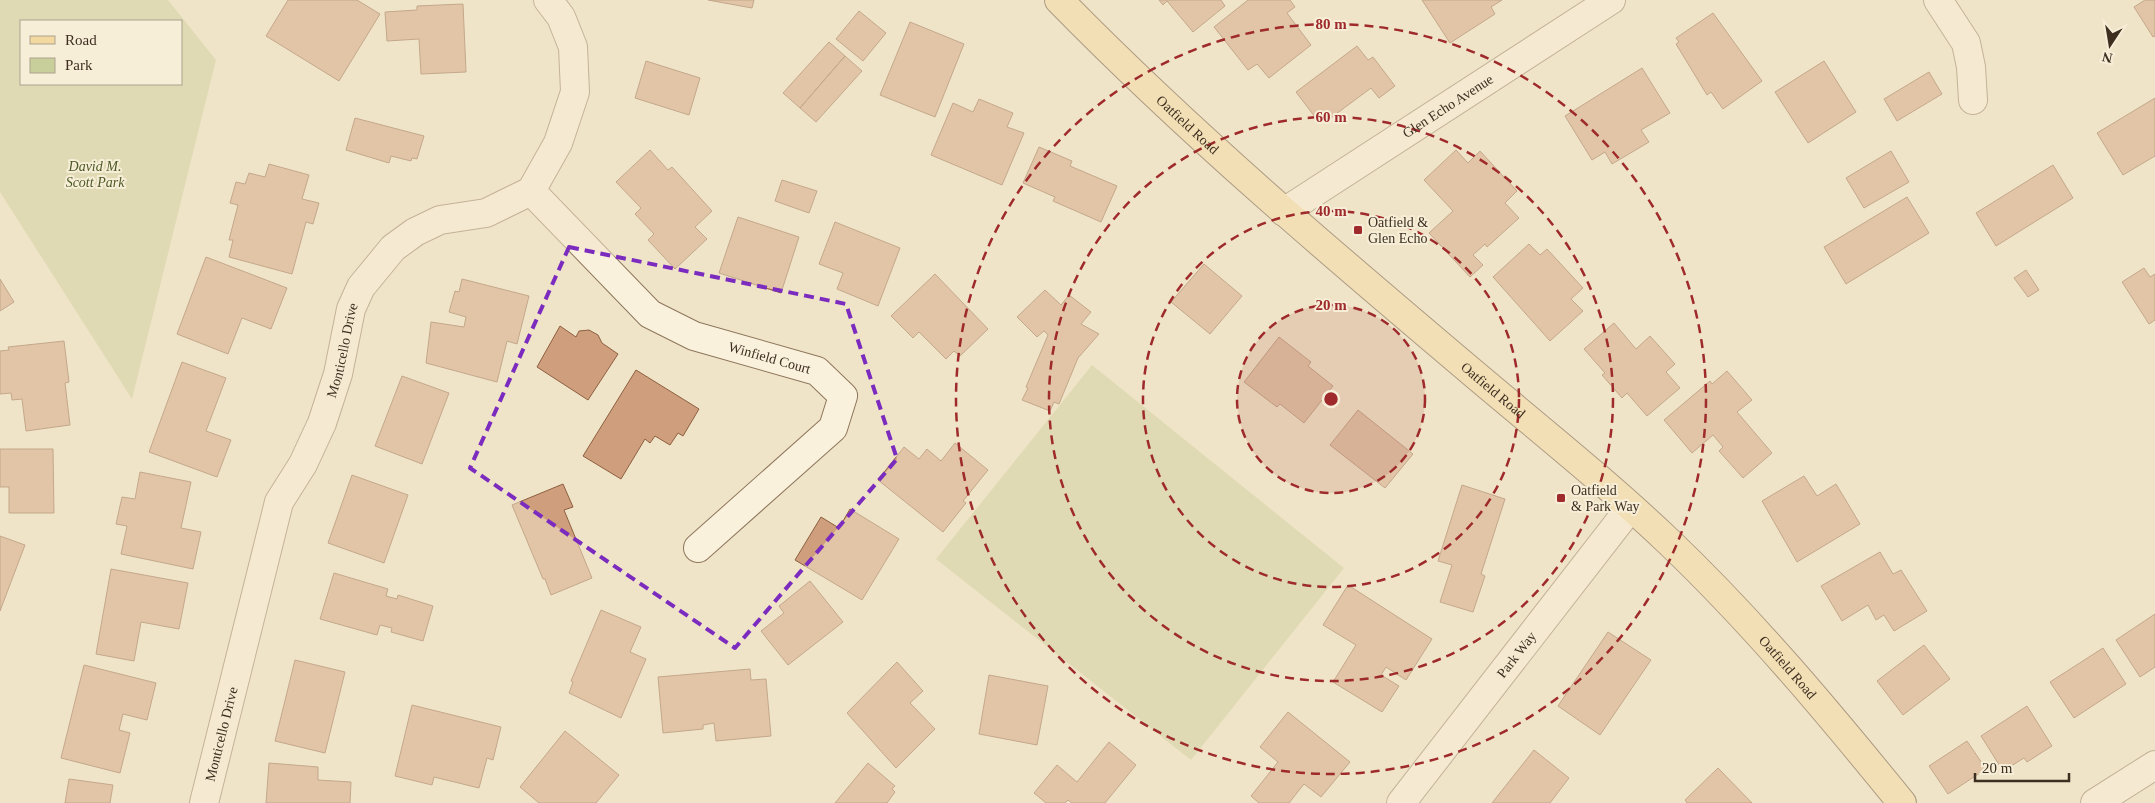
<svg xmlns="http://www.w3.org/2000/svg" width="2155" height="803" font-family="Georgia,serif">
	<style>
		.green { fill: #c9cf9b; fill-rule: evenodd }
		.building { fill: #cf9f7d; stroke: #8d5f41 }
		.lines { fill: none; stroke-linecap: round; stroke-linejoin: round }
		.minor-casing { stroke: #8d765c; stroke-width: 30 }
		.major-casing { stroke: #5b4430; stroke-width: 30 }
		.minor { stroke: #faf1dc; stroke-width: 28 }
		.major { stroke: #f3d9a0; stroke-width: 28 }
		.marked { fill: none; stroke: #7b2cbf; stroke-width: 4; stroke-dasharray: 10 6; stroke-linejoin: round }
		.ring { fill: none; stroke: #9e2a2b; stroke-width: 2.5; stroke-dasharray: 9 6 }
		.poi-dot { fill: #9e2a2b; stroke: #f7eed8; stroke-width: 2 }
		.labels { text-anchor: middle; stroke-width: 4; stroke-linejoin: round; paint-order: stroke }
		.street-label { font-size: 14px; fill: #3d2e20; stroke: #f7eed8 }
		.park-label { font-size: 14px; font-style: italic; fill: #4d5a26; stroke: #f7eed8 }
		.poi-label { font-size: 14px; fill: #3d2e20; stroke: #f7eed8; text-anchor: start }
		.centre { fill: #9e2a2b; stroke: #f7eed8; stroke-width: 2.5 }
		.ring-label { font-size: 15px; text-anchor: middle; font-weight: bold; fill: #9e2a2b; stroke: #f7eed8; stroke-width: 4; stroke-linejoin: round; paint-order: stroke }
	</style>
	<rect width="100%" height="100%" fill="#f0e4c8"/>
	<path class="green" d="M 0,0 L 168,0 L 216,60 L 132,399 L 0,192 ZM 181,21 L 181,84 L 21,84 L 21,21 Z
		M 1092,365 L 1344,568 L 1191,760 L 936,559 Z"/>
	<path class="building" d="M 288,0 L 357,0 L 380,14 L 339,81 L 266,36 Z
		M 708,0 L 754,0 L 752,8 Z
		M 1159,0 L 1221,0 L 1225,6 L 1193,32 L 1167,1 L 1163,5 Z
		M 1248,0 L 1290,0 L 1295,7 L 1287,13 L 1311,45 L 1269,78 L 1257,64 L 1248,70 L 1214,27 Z
		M 1422,0 L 1502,0 L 1491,7 L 1495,14 L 1450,43 Z
		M 2145,0 L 2155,0 L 2155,36 L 2153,37 L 2134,7 Z
		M 463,4 L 466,72 L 421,74 L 419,39 L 387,41 L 385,12 L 417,10 L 417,6 Z
		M 859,11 L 886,33 L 863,61 L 836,39 Z
		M 1713,13 L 1762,81 L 1723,109 L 1711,92 L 1707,95 L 1676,44 L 1679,42 L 1676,38 Z
		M 910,22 L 964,44 L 935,117 L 880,95 Z
		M 829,42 L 845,56 L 800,108 L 783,93 Z
		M 1357,46 L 1368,60 L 1373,57 L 1395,86 L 1379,98 L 1371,88 L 1328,120 L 1324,116 L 1318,121 L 1296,92 Z
		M 845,56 L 862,71 L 816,122 L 800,108 Z
		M 646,61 L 700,78 L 689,115 L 635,98 Z
		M 1824,61 L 1856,112 L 1808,143 L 1775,92 Z
		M 1642,68 L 1670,113 L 1641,130 L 1649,142 L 1612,164 L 1605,152 L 1592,160 L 1565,116 Z
		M 1929,72 L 1942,94 L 1897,121 L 1884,99 Z
		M 2155,98 L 2155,156 L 2123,175 L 2097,133 Z
		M 979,99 L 1013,113 L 1007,127 L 1024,133 L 1002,185 L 931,155 L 953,103 L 973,112 Z
		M 355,118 L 424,136 L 417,159 L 412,158 L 411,161 L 391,156 L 389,163 L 346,150 Z
		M 1039,147 L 1072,161 L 1070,166 L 1117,186 L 1101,222 L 1053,201 L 1055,197 L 1023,183 Z
		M 650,150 L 668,170 L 672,167 L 712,211 L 695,227 L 707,239 L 675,269 L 648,240 L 654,234 L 635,214 L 641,208 L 616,182 Z
		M 1456,150 L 1468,163 L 1480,151 L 1517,191 L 1505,203 L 1519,218 L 1487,247 L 1485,244 L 1473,255 L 1483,265 L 1470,277 L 1429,233 L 1453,211 L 1424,180 Z
		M 1891,151 L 1909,182 L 1864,208 L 1846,178 Z
		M 269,164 L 309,175 L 302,199 L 319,203 L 313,224 L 306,222 L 292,274 L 229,257 L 233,240 L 229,240 L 238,205 L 230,203 L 236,182 L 245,184 L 249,173 L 265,177 Z
		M 2053,165 L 2073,198 L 1996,246 L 1976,213 Z
		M 782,180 L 817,191 L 809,213 L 775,201 Z
		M 1907,197 L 1929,233 L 1846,284 L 1824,247 Z
		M 738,217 L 799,237 L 781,293 L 719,273 Z
		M 835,222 L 900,248 L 878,306 L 837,289 L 843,273 L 819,264 Z
		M 1529,244 L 1540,255 L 1547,249 L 1583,288 L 1571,299 L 1583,311 L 1550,341 L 1493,277 Z
		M 206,257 L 287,288 L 271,329 L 242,318 L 228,354 L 177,334 Z
		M 1204,264 L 1242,296 L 1210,334 L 1171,302 Z
		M 2144,268 L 2150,277 L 2155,274 L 2155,320 L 2149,324 L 2122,282 Z
		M 2026,270 L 2039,290 L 2028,297 L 2014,278 Z
		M 935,274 L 988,329 L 960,356 L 954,351 L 946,359 L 919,332 L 913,338 L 891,316 Z
		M 0,279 L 14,302 L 0,311 Z
		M 462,279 L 529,296 L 517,344 L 507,341 L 497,382 L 426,363 L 431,322 L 464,327 L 466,317 L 449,312 L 455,291 L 459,292 Z
		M 1045,290 L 1061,305 L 1069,295 L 1091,312 L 1081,324 L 1099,334 L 1078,358 L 1059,404 L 1054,402 L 1050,411 L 1022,400 L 1028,388 L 1026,387 L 1048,335 L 1044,331 L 1037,337 L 1017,317 Z
		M 1614,323 L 1636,349 L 1650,336 L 1675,364 L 1666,372 L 1680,388 L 1647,416 L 1627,393 L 1622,398 L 1602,375 L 1605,373 L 1584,349 Z
		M 560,326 L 576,337 L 579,331 L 589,330 L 598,335 L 602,343 L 618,354 L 588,400 L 537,367 Z
		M 1279,337 L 1311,362 L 1308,366 L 1333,386 L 1304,423 L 1280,404 L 1277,407 L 1244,382 Z
		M 64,341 L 69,382 L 65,383 L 70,425 L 26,431 L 22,399 L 12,400 L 11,393 L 0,394 L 0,351 L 9,350 L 8,347 Z
		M 182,362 L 226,378 L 206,431 L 231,440 L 217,477 L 149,452 Z
		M 636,370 L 699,409 L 683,436 L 678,433 L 670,445 L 655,436 L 650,443 L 645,439 L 621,479 L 583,456 Z
		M 1727,371 L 1752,400 L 1737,412 L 1772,453 L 1743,478 L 1719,451 L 1723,447 L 1713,435 L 1692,453 L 1664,420 L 1710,381 L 1712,384 Z
		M 402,376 L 449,393 L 422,464 L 375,446 Z
		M 1358,410 L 1413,454 L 1385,488 L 1330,445 Z
		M 955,443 L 988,470 L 963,501 L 966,503 L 943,532 L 878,480 L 904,447 L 919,459 L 927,449 L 941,461 Z
		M 0,449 L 53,449 L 54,513 L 9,513 L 9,487 L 0,487 Z
		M 140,472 L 191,482 L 181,528 L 201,532 L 193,569 L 121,554 L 127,526 L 116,524 L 122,497 L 135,499 Z
		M 352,475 L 408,495 L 384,563 L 328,543 Z
		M 1804,476 L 1817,496 L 1836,484 L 1860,524 L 1797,562 L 1762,501 Z
		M 563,484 L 573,507 L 564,510 L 592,578 L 551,595 L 545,579 L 543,579 L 512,505 Z
		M 1462,485 L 1505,499 L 1481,574 L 1485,576 L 1473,612 L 1440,602 L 1452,565 L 1438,561 Z
		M 850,509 L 899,539 L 862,600 L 795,560 L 821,517 L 839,528 Z
		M 0,536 L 25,545 L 0,611 Z
		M 1880,552 L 1893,574 L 1901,570 L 1927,611 L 1894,631 L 1884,615 L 1876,620 L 1868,605 L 1842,621 L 1821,586 Z
		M 111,569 L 188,583 L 179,629 L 141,622 L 134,661 L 96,654 Z
		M 334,573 L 388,589 L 386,596 L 397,599 L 398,595 L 433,606 L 423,641 L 391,632 L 392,628 L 380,625 L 377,635 L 320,619 Z
		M 810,581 L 843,622 L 788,665 L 761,631 L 784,613 L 779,606 Z
		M 1348,585 L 1432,639 L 1406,680 L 1386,667 L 1381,675 L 1399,686 L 1382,712 L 1333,682 L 1356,645 L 1323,625 Z
		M 601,610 L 641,627 L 630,652 L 646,659 L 621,718 L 569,693 L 573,682 L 571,681 Z
		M 2155,614 L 2155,667 L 2140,677 L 2116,640 Z
		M 1608,632 L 1651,660 L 1600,735 L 1558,706 Z
		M 1924,645 L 1950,679 L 1903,715 L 1877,681 Z
		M 2103,648 L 2126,684 L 2074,718 L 2050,682 Z
		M 295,660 L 345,672 L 325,753 L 275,741 Z
		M 897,662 L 923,691 L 910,703 L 935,729 L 896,768 L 847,713 Z
		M 84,665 L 156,683 L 147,720 L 123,714 L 119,730 L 130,733 L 120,773 L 61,758 Z
		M 750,669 L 751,680 L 766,679 L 771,736 L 716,741 L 714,723 L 703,725 L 703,729 L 663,733 L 658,677 Z
		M 989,675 L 1048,686 L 1037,745 L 979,734 Z
		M 412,705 L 501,727 L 493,760 L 487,758 L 479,788 L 434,777 L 432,785 L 395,776 Z
		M 2027,706 L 2052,746 L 2027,762 L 2024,758 L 2003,771 L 1981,736 Z
		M 1288,712 L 1350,762 L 1321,797 L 1304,784 L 1289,803 L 1259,803 L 1251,796 L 1278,762 L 1260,747 Z
		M 565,731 L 619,775 L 596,803 L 539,803 L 520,787 Z
		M 1967,741 L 1986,769 L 1948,794 L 1929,766 Z
		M 1109,742 L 1136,765 L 1105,803 L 1072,803 L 1068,800 L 1065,803 L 1046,803 L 1034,793 L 1057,765 L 1077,782 Z
		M 1534,750 L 1569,778 L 1550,803 L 1492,803 Z
		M 269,763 L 318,767 L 318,780 L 351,782 L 350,803 L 266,803 Z
		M 868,763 L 895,786 L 892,789 L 895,792 L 887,803 L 835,803 Z
		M 1718,768 L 1752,803 L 1687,803 L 1685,800 Z
		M 69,779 L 113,785 L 110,803 L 65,803 Z"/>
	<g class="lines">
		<g class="minor-casing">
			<g id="minor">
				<path d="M 1938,0 L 1966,43 L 1971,67 L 1973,100"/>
				<path id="s1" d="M 531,191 L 650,314 L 694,336 L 817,371 L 843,396 L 833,428 L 698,548"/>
				<path id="s2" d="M 1284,212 L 1611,0"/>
				<path id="s3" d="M 204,803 L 279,502 L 303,464 L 322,423 L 338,374 L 351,309 L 361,287 L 393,248 L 415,232 L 440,220 L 486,213 L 531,191 L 558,143 L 575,92 L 573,47 L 561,17 L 548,0"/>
				<path id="s4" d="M 1401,803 L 1630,508"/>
				<path d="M 2095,803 L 2155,765"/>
			</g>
		</g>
		<g class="major-casing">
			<g id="major">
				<path id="s5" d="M 1059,0 C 1189,133 1331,253 1473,373 C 1538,428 1606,482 1668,541 C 1753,622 1828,712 1902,803"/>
			</g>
		</g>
		<use href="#minor" class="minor"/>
		<use href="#major" class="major"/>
	</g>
	<path d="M0 0H2155V803H0ZM 569,247 L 846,304 L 897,459 L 735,648 L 470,468 Z" fill="#f0e4c8" fill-opacity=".55" fill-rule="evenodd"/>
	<path class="marked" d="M 569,247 L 846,304 L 897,459 L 735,648 L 470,468 Z"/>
	<circle cx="1331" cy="399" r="94" fill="#9e2a2b" fill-opacity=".12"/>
	<g class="ring">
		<circle cx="1331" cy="399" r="94"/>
		<circle cx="1331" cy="399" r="188"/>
		<circle cx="1331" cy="399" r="282"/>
		<circle cx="1331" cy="399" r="375"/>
	</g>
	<g class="poi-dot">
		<rect x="1353" y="225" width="10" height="10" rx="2.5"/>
		<rect x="1556" y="493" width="10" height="10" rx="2.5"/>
	</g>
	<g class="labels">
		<g class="street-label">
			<text dy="5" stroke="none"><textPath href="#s2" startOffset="195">Glen Echo Avenue</textPath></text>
			<text dy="5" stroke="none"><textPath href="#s5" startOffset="179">Oatfield Road</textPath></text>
			<text dy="5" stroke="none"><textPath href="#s3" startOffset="476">Monticello Drive</textPath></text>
			<text dy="5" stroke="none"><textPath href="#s1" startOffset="299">Winfield Court</textPath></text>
			<text dy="5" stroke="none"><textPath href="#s5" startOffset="584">Oatfield Road</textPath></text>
			<text dy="5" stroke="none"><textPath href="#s4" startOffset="188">Park Way</textPath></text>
			<text dy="5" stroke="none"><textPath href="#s5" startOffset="989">Oatfield Road</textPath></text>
			<text dy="5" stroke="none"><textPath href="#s3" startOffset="71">Monticello Drive</textPath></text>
		</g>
		<g class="park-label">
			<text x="95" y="171">David M.<tspan x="95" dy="16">Scott Park</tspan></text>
		</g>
		<g class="poi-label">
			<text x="1368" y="227">Oatfield &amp;<tspan x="1368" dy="16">Glen Echo</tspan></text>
			<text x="1571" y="495">Oatfield<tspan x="1571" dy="16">&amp; Park Way</tspan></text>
		</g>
	</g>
	<circle cx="1331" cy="399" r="8" class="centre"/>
	<g class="ring-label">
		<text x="1331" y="29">80 m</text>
		<text x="1331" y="122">60 m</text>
		<text x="1331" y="216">40 m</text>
		<text x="1331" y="310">20 m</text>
	</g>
	<rect x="20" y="20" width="162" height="65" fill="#f7eed8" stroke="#ada18e"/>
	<rect x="30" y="36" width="25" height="8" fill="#f3d9a0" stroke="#ada18e"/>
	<text x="65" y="45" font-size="15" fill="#3d2e20">Road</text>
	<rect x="30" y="58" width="25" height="15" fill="#c9cf9b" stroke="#ada18e"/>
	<text x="65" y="70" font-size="15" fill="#3d2e20">Park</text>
	<g transform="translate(2110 45) rotate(192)" stroke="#f7eed8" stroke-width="4" paint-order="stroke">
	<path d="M0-4L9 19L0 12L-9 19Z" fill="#3d2e20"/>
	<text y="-8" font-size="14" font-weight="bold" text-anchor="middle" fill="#3d2e20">N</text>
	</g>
	<path d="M1975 773v8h94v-8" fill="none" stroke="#3d2e20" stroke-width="2.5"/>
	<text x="1982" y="773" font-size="15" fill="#3d2e20" stroke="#f7eed8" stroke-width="4" paint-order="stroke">20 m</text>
</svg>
